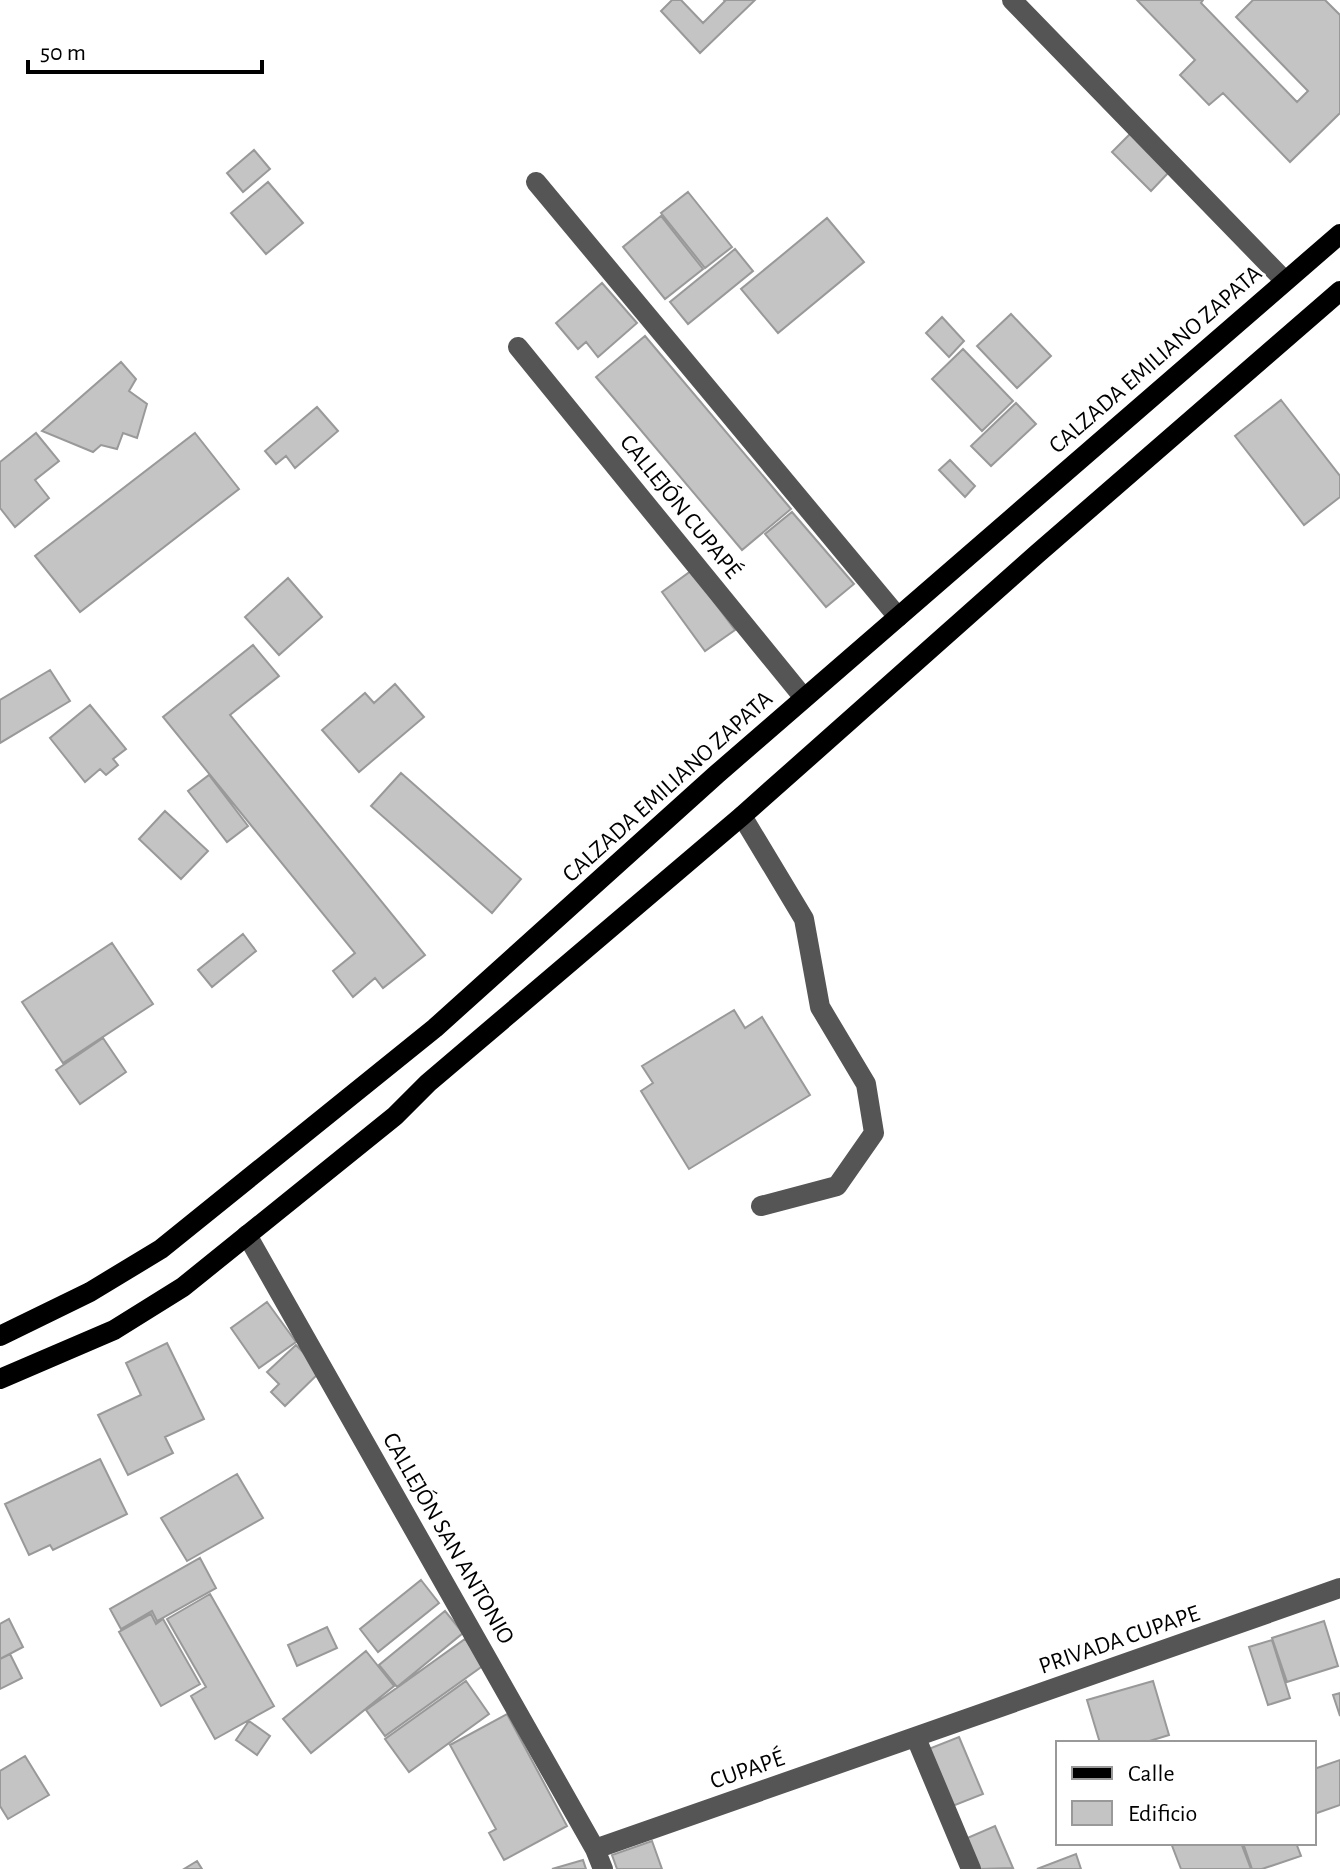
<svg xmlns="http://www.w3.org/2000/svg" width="1340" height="1869" font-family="'Alegreya Sans',sans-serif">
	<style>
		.building { fill: #c4c4c4; stroke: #999; stroke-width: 2 }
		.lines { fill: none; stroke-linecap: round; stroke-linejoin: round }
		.minor { stroke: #555; stroke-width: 20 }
		.major { stroke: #000; stroke-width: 20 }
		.labels { text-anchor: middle; stroke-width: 6; stroke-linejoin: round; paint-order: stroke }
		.street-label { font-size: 24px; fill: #000; stroke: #fff }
	</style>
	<rect width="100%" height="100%" fill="#fff"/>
	<path class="building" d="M 672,0 L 681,0 L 703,23 L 725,1 L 724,0 L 755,0 L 700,53 L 661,11 Z
		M 1137,0 L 1203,0 L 1201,3 L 1297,102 L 1308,91 L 1236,17 L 1253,0 L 1325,0 L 1340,15 L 1340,113 L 1290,162 L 1223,93 L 1209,105 L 1180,75 L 1195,60 Z
		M 1131,133 L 1170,171 L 1151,191 L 1112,152 Z
		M 254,150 L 270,169 L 243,192 L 227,173 Z
		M 268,182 L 303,223 L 266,254 L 231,213 Z
		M 688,192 L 732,247 L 705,268 L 661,213 Z
		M 661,216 L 703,269 L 665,299 L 623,247 Z
		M 827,218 L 864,262 L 778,333 L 741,289 Z
		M 735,249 L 753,271 L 688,324 L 670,302 Z
		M 602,283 L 637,323 L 598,357 L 586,342 L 578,349 L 556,323 Z
		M 1011,314 L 1051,356 L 1017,388 L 977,346 Z
		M 942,317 L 964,341 L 949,357 L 926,333 Z
		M 645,336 L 791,509 L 742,550 L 596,377 Z
		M 963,349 L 1013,401 L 982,431 L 932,379 Z
		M 121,362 L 136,379 L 129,391 L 147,404 L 137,438 L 123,433 L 117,449 L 101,445 L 93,452 L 42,431 Z
		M 1281,400 L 1340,476 L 1340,497 L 1304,525 L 1235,436 Z
		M 1016,403 L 1036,424 L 991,466 L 971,446 Z
		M 317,407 L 338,431 L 295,468 L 286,456 L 276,464 L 265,451 Z
		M 36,433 L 59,461 L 35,480 L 49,498 L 15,527 L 0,508 L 0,462 Z
		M 195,433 L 239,489 L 80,612 L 35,556 Z
		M 950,460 L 975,486 L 965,497 L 939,470 Z
		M 792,512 L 854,584 L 826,607 L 765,534 Z
		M 691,571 L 735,630 L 705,651 L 662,592 Z
		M 288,578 L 322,617 L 279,655 L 245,617 Z
		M 253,645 L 279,676 L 230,715 L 425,955 L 383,988 L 375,978 L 353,997 L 333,971 L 355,953 L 163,717 Z
		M 50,670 L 70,701 L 0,743 L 0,700 Z
		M 395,684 L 424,717 L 359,772 L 322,730 L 365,693 L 374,703 Z
		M 90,705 L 126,749 L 113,759 L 118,765 L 106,775 L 100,769 L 85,782 L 50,738 Z
		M 401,773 L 521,879 L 492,913 L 371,806 Z
		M 209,775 L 248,826 L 227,842 L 188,791 Z
		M 165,811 L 208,851 L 181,879 L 139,839 Z
		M 243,934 L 256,951 L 212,987 L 198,970 Z
		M 112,943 L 153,1004 L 63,1063 L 22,1002 Z
		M 734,1010 L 745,1028 L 762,1017 L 810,1095 L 689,1169 L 641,1091 L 653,1083 L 642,1066 Z
		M 103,1038 L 126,1072 L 80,1104 L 56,1070 Z
		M 267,1302 L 296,1342 L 259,1368 L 231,1328 Z
		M 167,1343 L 204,1419 L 165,1437 L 173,1453 L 128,1475 L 98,1415 L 141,1395 L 126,1363 Z
		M 296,1345 L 321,1371 L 285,1406 L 271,1392 L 279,1384 L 267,1372 Z
		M 100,1459 L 127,1514 L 53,1550 L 50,1545 L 29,1555 L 5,1504 Z
		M 237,1474 L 263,1518 L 187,1561 L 161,1518 Z
		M 200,1558 L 216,1588 L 157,1621 L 152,1611 L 121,1629 L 110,1609 Z
		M 421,1580 L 439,1603 L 378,1652 L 360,1629 Z
		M 210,1594 L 274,1706 L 215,1739 L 191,1696 L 206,1687 L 167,1619 Z
		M 445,1611 L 463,1633 L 397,1687 L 379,1665 Z
		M 151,1614 L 156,1624 L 163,1619 L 200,1684 L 161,1706 L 119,1632 Z
		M 9,1619 L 23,1647 L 0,1659 L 0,1624 Z
		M 1324,1621 L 1338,1666 L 1287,1682 L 1272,1638 Z
		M 327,1627 L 337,1648 L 297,1666 L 288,1645 Z
		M 465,1639 L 484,1665 L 385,1736 L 366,1710 Z
		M 1272,1640 L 1290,1698 L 1268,1705 L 1249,1647 Z
		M 366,1651 L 394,1686 L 311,1753 L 283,1719 Z
		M 10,1654 L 22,1678 L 0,1689 L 0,1659 Z
		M 466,1681 L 489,1714 L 409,1772 L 385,1739 Z
		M 1153,1681 L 1169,1735 L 1143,1743 L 1100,1743 L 1087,1700 Z
		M 1340,1693 L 1340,1716 L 1333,1695 Z
		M 507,1714 L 567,1826 L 504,1860 L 489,1833 L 496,1829 L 450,1745 Z
		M 249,1721 L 270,1736 L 257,1755 L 236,1740 Z
		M 959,1737 L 983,1794 L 950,1807 L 926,1750 Z
		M 25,1756 L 49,1795 L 8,1819 L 0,1806 L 0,1771 Z
		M 1340,1760 L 1340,1805 L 1314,1814 L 1314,1769 Z
		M 995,1826 L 1013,1868 L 978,1869 L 965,1839 Z
		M 652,1841 L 662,1869 L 617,1869 L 612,1855 Z
		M 1171,1843 L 1241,1843 L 1251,1869 L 1181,1869 Z
		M 1243,1843 L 1296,1843 L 1301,1856 L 1262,1869 L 1252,1869 Z
		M 1076,1854 L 1081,1869 L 1037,1869 Z
		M 583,1860 L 586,1869 L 552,1869 Z
		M 197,1861 L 202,1869 L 184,1869 Z"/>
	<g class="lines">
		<path class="minor" d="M 1012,0 L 1285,281
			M 536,182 L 898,617
			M 518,347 L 804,698
			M 742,816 L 804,919 L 820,1007 L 866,1084 L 874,1133 L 837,1186 L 761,1206
			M 247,1235 L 595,1849 L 603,1869
			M 916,1738 L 971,1869
			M 595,1849 L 1340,1588"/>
		<path class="major" d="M 0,1336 L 90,1292 L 161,1249 L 435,1028 L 717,774 L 1340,234
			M 0,1379 L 114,1330 L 183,1287 L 395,1116 L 428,1083 L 742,816 L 1037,554 L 1340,291"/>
	</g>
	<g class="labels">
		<g class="street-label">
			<text transform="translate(1155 359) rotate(-41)" y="8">CALZADA EMILIANO ZAPATA</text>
			<text transform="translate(681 506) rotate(51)" y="8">CALLEJÓN CUPAPÉ</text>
			<text transform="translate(667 786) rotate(-42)" y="8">CALZADA EMILIANO ZAPATA</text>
			<text transform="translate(449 1538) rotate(60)" y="8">CALLEJÓN SAN ANTONIO</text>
			<text transform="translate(1119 1639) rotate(-19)" y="8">PRIVADA CUPAPE</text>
			<text transform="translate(747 1769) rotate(-19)" y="8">CUPAPÉ</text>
		</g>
	</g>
	<rect x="1056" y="1741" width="260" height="104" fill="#ffffff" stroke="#999999" stroke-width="2"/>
	<rect x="1072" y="1767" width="40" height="12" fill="#000000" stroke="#999999" stroke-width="2"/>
	<text x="1128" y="1781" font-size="24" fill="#000000">Calle</text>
	<rect x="1072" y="1801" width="40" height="24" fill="#c4c4c4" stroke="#999999" stroke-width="2"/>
	<text x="1128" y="1821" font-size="24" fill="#000000">Edificio</text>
	<path d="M28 60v12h234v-12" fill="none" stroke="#000000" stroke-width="4"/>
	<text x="40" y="60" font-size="24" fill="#000000" stroke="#ffffff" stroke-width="6" paint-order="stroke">50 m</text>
</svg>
